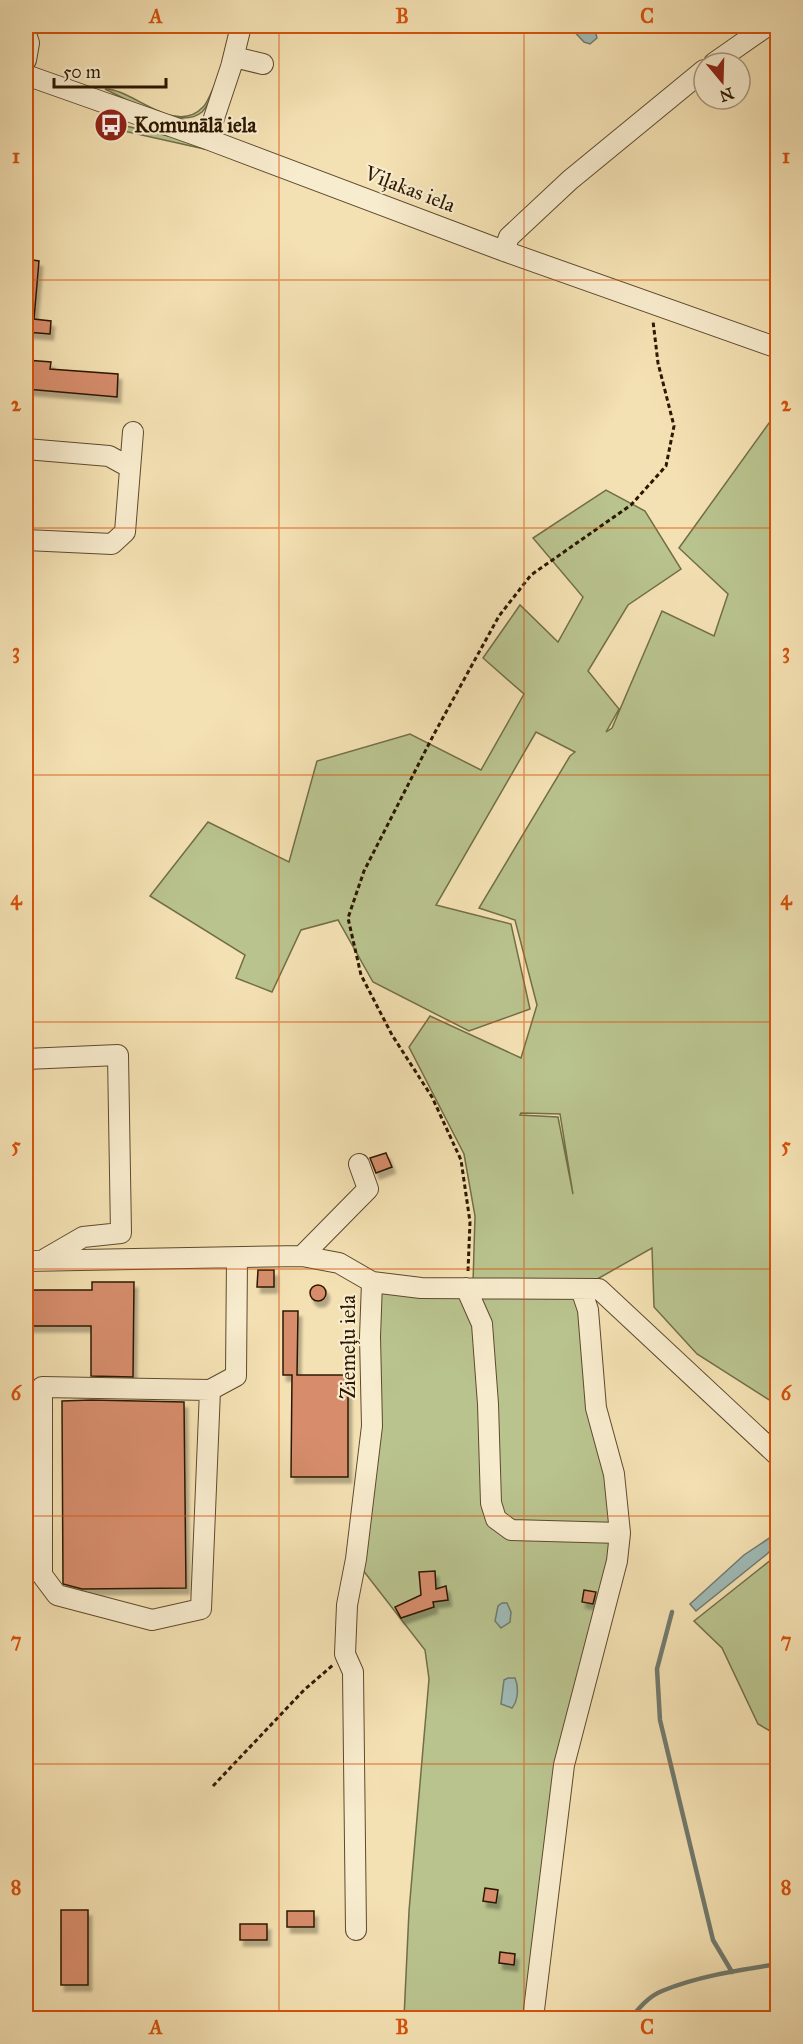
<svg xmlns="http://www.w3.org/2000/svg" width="803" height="2044" font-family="'IM FELL Great Primer',serif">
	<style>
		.green { fill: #b9c38e; stroke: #726e47; stroke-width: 1.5; fill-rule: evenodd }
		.water { fill: #9fbbb7; stroke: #717a6e; stroke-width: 1.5 }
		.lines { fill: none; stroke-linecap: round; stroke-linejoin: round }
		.stream { stroke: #717a6e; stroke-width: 4.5 }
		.building { fill: #d78d6c; stroke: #2c1800; stroke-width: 1.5; filter: url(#shadow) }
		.minor-casing { stroke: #5e4a2d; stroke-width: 22 }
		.path { stroke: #2c1800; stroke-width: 3; stroke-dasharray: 4.5 3; stroke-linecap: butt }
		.minor { stroke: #f8ecce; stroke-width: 20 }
		.rail { stroke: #2c1800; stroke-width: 4.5; stroke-dasharray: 10 10; stroke-linecap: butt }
		.grid { fill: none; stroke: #d5520b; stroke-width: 1.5; stroke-opacity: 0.55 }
		.labels { text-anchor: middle; stroke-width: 4.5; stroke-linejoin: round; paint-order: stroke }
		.poi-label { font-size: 21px; font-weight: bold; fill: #2c1800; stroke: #f8ecce; text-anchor: start }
		.street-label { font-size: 21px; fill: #2c1800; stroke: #f8ecce }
		.neatline { fill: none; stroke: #d5520b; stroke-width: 2 }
		.grid-label { font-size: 20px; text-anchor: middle; font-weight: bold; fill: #d5520b }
	</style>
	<defs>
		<filter id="shadow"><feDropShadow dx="3.5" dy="6" stdDeviation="1.5" flood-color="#0004"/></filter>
	</defs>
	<rect width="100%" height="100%" fill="#f4e1b3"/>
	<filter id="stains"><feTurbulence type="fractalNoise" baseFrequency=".00333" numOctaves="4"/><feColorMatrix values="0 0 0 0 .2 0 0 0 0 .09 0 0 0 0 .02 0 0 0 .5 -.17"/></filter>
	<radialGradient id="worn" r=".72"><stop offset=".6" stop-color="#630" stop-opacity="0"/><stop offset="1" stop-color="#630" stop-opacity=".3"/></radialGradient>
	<path class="green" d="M 217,82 C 213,92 210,104 202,112 C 179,131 128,100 105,89 C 132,88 175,137 203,107 C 209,101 211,90 217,82 Z
		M 126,126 L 173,137 L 218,152 L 119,130 Z
		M 777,412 L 777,1405 L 697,1354 L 654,1307 L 652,1248 L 585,1286 L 622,1540 L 569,1756 L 539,2018 L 404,2018 L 409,1911 L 429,1679 L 425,1650 L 362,1569 L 378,1290 L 473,1283 L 475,1216 L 464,1154 L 409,1047 L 430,1016 L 521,1058 L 537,1005 L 515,920 L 479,908 L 570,756 L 575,752 L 536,732 L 436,905 L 511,924 L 530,1009 L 469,1031 L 373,982 L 338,920 L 301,930 L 272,992 L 236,978 L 245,955 L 150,896 L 208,822 L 289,862 L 317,761 L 410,734 L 481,770 L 524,694 L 483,658 L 520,605 L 558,642 L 583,597 L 533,538 L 606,490 L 645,511 L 681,569 L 628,605 L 588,671 L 619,709 L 606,732 L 612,728 L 662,611 L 714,636 L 728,594 L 679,548 ZM 521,1113 L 560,1114 L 573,1194 L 558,1117 L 520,1115 Z
		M 777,1555 L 777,1735 L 758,1724 L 722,1648 L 694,1621 Z"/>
	<path class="water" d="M 569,26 L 594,26 L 597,38 L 590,44 L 584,42 Z
		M 777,1533 L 777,1544 L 767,1554 L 696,1611 L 690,1604 L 744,1555 Z
		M 502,1603 L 507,1603 L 511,1612 L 510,1622 L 501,1628 L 495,1621 L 498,1606 Z
		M 508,1678 L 515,1678 C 519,1687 518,1701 512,1708 L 501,1704 L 504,1680 Z"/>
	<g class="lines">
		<path class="stream" d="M 672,1612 L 657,1669 L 660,1720 L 713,1940 L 732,1972
			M 631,2018 C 639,2008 649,1996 662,1991 C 698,1976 740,1970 778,1964"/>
	</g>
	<path class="building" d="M 26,259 L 39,261 L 34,319 L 51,321 L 50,334 L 26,332 Z
		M 26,360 L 51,362 L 50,369 L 118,374 L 117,397 L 26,389 Z
		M 386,1153 L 392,1167 L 376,1173 L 370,1158 Z
		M 258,1270 L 274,1270 L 274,1287 L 257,1287 Z
		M 92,1282 L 134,1282 L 133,1377 L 91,1376 L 91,1326 L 26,1326 L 26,1290 L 92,1290 Z
		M310 1293a8 8 0 1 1 16 0a8 8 0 1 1-16 0Z
		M 283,1311 L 298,1311 L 297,1375 L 348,1375 L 348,1477 L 291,1477 L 292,1375 L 283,1375 Z
		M 91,1400 L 184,1402 L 186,1588 L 82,1589 L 63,1584 L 62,1401 Z
		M 435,1571 L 436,1589 L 446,1586 L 448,1600 L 433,1602 L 434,1607 L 401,1618 L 395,1607 L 421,1595 L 419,1572 Z
		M 584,1590 L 596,1592 L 593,1604 L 582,1602 Z
		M 485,1888 L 498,1890 L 496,1903 L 483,1901 Z
		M 61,1910 L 88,1910 L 88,1985 L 61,1985 Z
		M 287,1911 L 314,1911 L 314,1927 L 287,1927 Z
		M 240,1924 L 267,1924 L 267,1940 L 240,1940 Z
		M 500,1952 L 515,1954 L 514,1965 L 499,1963 Z"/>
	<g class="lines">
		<g class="minor-casing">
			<path id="minor" d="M 26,34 L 29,43 L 26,60
				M 234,57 L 263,64
				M 714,63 L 767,26
				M 26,75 L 207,139 L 504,251 L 778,348
				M 207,139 L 231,67 L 241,26
				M 504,251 L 509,237 L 570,180 L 704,70
				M 26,449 L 109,456 L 129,467
				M 26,540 L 112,544 L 125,532 L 133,432
				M 26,1059 L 118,1055 L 121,1233 L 83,1237 L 45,1259
				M 302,1256 L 368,1189 L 359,1164
				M 26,1261 L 302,1256 L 339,1263 L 372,1282 L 370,1337 L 372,1426 L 356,1559 L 347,1605 L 345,1654 L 353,1672 L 356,1930
				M 372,1282 L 421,1288 L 599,1289 L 778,1456
				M 466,1288 L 482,1324 L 488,1404 L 491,1503 L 496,1519 L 511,1530 L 620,1533
				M 210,1390 L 42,1387 L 42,1575 L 57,1595 L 152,1620 L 201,1609 L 210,1390 L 236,1376 L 237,1258
				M 533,2018 L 564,1765 L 617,1561 L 620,1533 L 614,1474 L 596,1408 L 588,1310 L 581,1289"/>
		</g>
		<path class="path" d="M 468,1271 L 470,1222 L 461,1160 L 432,1097 L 392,1035 L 361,975 L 348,918 L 364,871 L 434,734 L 499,616 L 531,575 L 631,505 L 666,466 L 674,426 L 658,363 L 653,321
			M 213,1786 L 304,1690 L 333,1665"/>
		<use href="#minor" class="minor"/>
		<path class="rail" d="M 26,1954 L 31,2018"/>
	</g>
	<path class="grid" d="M 279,26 L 279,2018M 524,26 L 524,2018M 26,280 L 778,280M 26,528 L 778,528M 26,775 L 778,775M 26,1022 L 778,1022M 26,1269 L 778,1269M 26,1516 L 778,1516M 26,1764 L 778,1764"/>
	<defs>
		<g id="bus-disc" transform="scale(1.725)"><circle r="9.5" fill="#8f2418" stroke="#f8ecce"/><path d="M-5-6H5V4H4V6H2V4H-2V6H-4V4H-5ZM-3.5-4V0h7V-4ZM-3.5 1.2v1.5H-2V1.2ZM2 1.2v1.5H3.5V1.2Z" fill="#fff"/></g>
	</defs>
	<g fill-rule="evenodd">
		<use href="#bus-disc" x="111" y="125"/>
	</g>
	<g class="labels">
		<g class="poi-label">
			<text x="134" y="132">Komunālā iela</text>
		</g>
		<g class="street-label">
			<text transform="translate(410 189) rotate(21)" y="7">Viļakas iela</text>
			<text transform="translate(348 1347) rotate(-90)" y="7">Ziemeļu iela</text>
		</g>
	</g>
	<rect width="803" height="2044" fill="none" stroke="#f4e1b3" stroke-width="66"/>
	<g transform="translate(722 81) rotate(161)"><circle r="28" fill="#f8ecce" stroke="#a6977c" stroke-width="1.5"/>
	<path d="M0-4.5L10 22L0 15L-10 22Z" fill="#8f2418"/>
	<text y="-9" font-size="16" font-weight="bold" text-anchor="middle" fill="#2c1800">N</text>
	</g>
	<path d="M54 78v9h112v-9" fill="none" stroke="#2c1800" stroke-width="3"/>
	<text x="63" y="78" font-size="18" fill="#2c1800" stroke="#f8ecce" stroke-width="4.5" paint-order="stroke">50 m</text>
	<rect x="33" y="33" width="737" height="1978" class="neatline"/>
	<g class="grid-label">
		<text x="156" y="23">A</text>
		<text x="402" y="23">B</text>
		<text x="647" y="23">C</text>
		<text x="16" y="163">1</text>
		<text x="786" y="163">1</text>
		<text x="16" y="411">2</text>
		<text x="786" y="411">2</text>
		<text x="16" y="658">3</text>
		<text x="786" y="658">3</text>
		<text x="16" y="905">4</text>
		<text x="786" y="905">4</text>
		<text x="16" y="1152">5</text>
		<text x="786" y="1152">5</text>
		<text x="16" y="1400">6</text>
		<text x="786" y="1400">6</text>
		<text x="16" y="1647">7</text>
		<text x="786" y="1647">7</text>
		<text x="16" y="1894">8</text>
		<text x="786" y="1894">8</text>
		<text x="156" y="2034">A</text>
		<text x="402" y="2034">B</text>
		<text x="647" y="2034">C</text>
	</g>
	<rect width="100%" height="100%" filter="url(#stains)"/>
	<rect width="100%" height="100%" fill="url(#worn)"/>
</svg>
